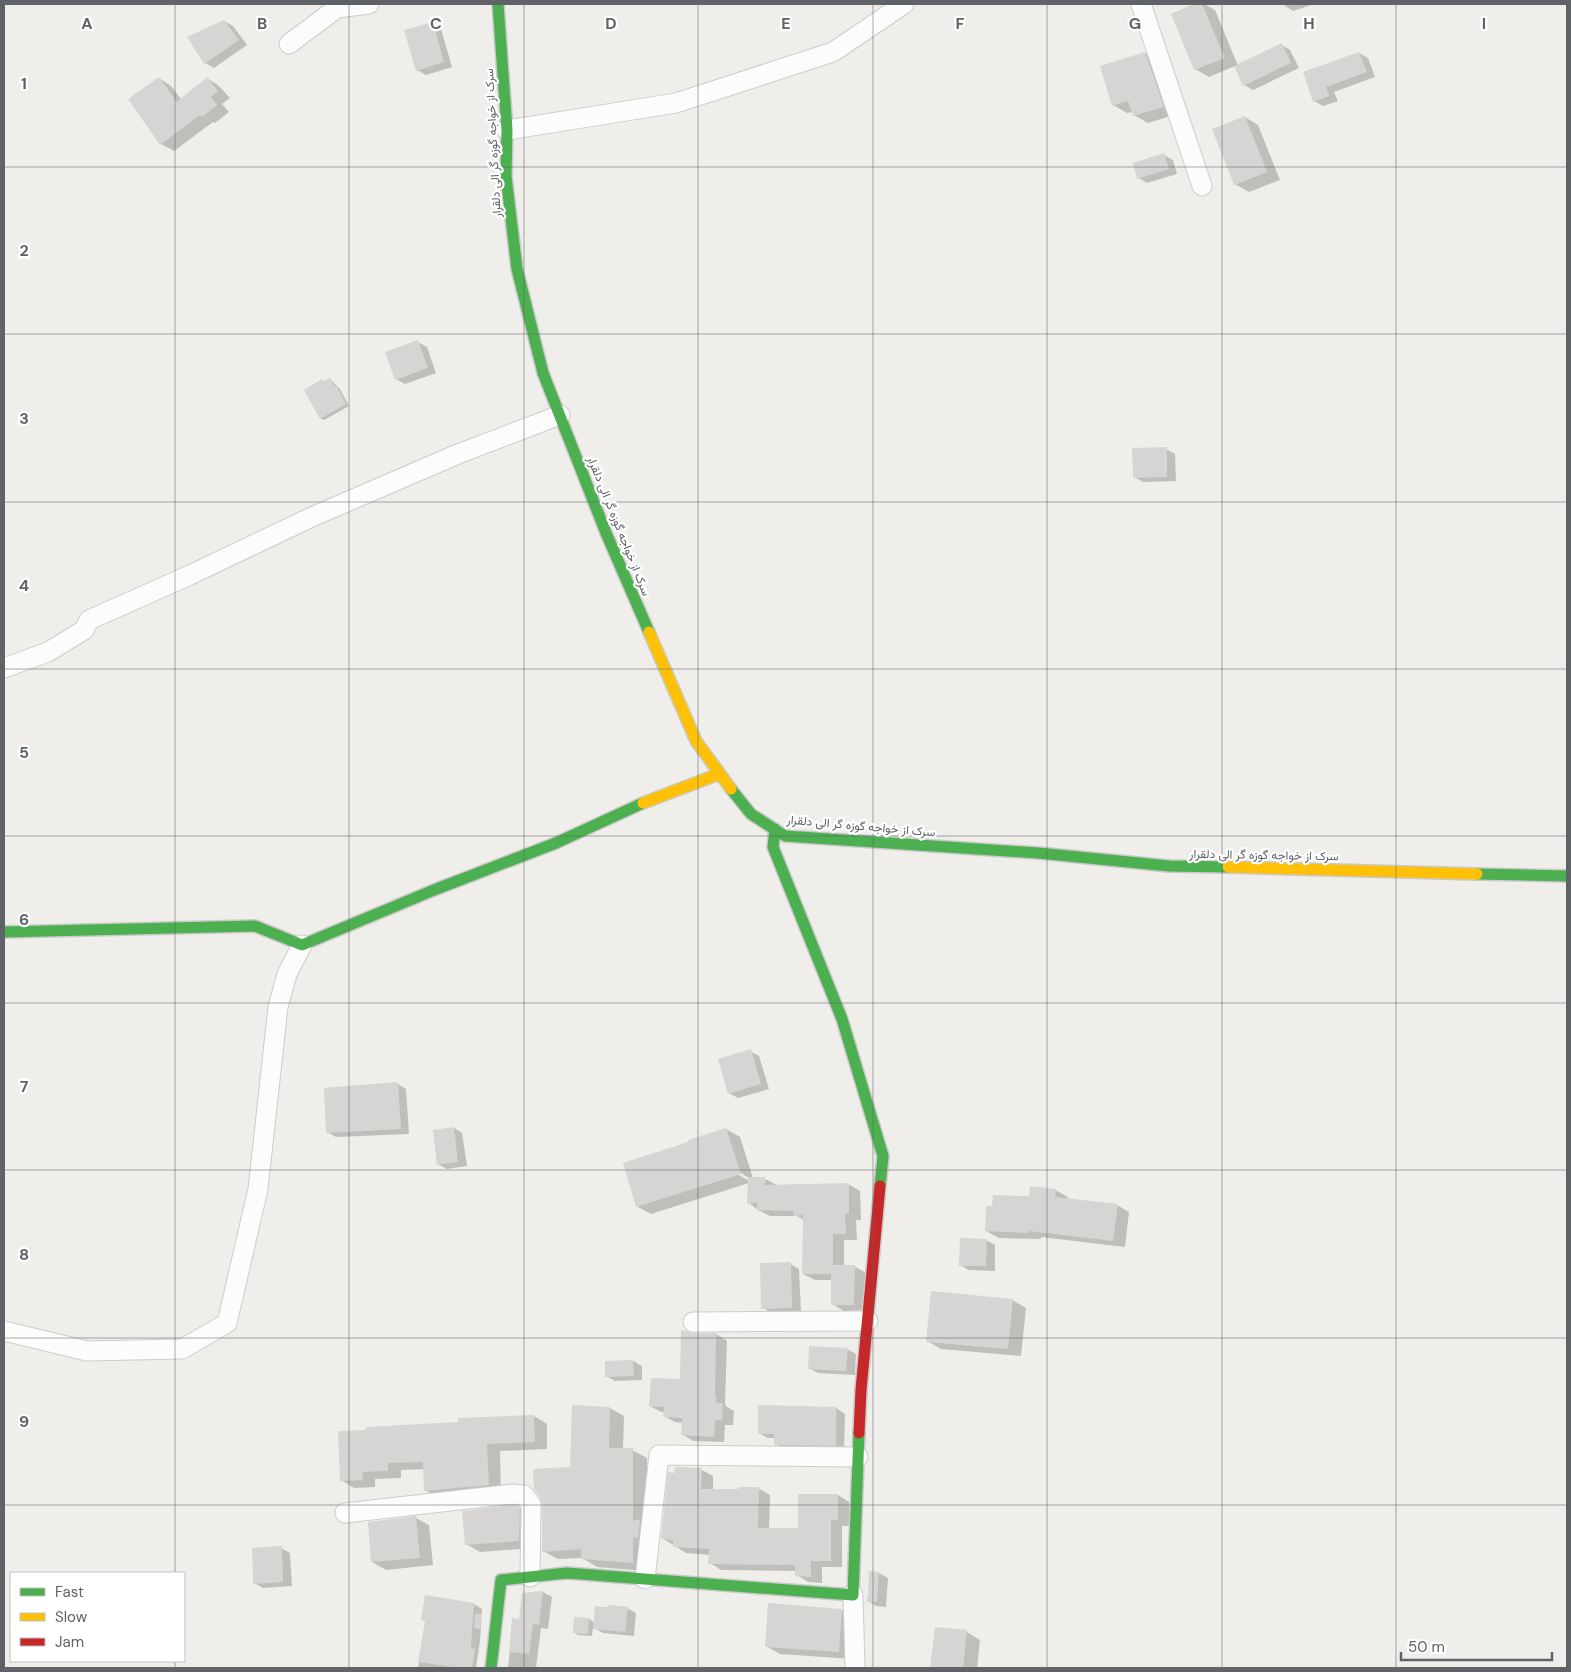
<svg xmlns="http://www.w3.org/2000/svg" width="1571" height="1672" font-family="'DM Sans',Vazirmatn,sans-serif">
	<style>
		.shadow { fill: #0003; fill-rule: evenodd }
		.building { fill: #d6d5d3 }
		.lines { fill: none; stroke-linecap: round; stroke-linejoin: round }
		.street-casing { stroke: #cbcccc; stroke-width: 21 }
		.fast-casing { stroke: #cacacb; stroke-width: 14 }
		.slow-casing { stroke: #cacacb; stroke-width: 14 }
		.jam-casing { stroke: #cacacb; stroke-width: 14 }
		.street { stroke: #fdfcfc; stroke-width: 19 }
		.fast { stroke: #4caf50; stroke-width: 11 }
		.slow { stroke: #ffc107; stroke-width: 11 }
		.jam { stroke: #c62828; stroke-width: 11 }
		.grid { fill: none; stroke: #5f6368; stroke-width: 1; stroke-opacity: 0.55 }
		.labels { text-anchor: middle; stroke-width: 4.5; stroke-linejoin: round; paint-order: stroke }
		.street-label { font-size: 12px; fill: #5f6368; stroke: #fff }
		.grid-label { font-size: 16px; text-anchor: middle; font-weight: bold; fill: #5f6368; stroke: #fff; stroke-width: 4.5; stroke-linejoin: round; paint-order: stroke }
	</style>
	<rect width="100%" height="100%" fill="#efeeea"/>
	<path class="shadow" d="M 1197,4 L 1204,4 L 1215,10 L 1238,66 L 1282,45 L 1290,50 L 1299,68 L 1253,90 L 1244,85 L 1235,66 L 1209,77 L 1195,69 L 1172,14 Z
		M 1284,4 L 1314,4 L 1293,11 L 1285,6 Z
		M 224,21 L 233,26 L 247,45 L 214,68 L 205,63 Z
		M 432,24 L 441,29 L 452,67 L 426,75 L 417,70 Z
		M 1145,53 L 1159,61 L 1177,114 L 1148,123 L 1134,115 L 1133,112 L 1127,113 L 1113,105 Z
		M 1359,53 L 1368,58 L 1375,77 L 1334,92 L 1338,101 L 1323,106 L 1314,101 L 1304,73 Z
		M 159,78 L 171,86 L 181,99 L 207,78 L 219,86 L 230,98 L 222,104 L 229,112 L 215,123 L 213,122 L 174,151 L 161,144 Z
		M 1245,117 L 1258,125 L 1280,180 L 1249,192 L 1235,184 Z
		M 1164,155 L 1173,160 L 1177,174 L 1147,183 L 1139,178 Z
		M 418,342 L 427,347 L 436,373 L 405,384 L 396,379 Z
		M 330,379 L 340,389 L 349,406 L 324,420 L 320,418 L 324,382 Z
		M 1166,449 L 1175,454 L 1176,481 L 1143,482 L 1134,477 Z
		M 750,1051 L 759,1056 L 769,1089 L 738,1098 L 729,1093 Z
		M 398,1084 L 406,1089 L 409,1134 L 336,1137 L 327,1132 Z
		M 454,1128 L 462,1133 L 467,1166 L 447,1169 L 438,1164 Z
		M 726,1129 L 740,1137 L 753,1178 L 765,1179 L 777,1185 L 848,1184 L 860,1191 L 861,1220 L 856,1220 L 857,1240 L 844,1240 L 844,1266 L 854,1266 L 866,1273 L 865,1310 L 844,1311 L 832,1304 L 832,1280 L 815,1280 L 803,1274 L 804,1220 L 797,1216 L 770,1216 L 758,1210 L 749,1203 L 749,1183 L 651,1214 L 638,1207 L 624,1163 L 690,1143 ZM 736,1170 L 749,1178 L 749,1181 L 734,1172 Z
		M 1055,1190 L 1068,1197 L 1067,1199 L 1117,1205 L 1129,1212 L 1125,1247 L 1041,1237 L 1041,1239 L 999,1238 L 986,1231 L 1030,1197 Z
		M 986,1240 L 995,1245 L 995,1271 L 969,1270 L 960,1265 Z
		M 790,1264 L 799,1269 L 801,1312 L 772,1313 L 763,1308 Z
		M 1012,1300 L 1026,1308 L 1021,1356 L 941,1349 L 927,1341 Z
		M 693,1334 L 716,1334 L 727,1341 L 725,1404 L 727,1407 L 734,1411 L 733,1425 L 725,1425 L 724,1442 L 693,1441 L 682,1434 L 683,1423 L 675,1422 L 664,1416 L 665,1412 L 661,1412 L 650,1406 L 682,1381 Z
		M 847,1349 L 856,1354 L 855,1375 L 818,1373 L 809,1368 Z
		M 633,1361 L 642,1366 L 642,1380 L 615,1381 L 606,1376 Z
		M 610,1408 L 624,1416 L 623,1450 L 632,1450 L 647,1458 L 647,1571 L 597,1567 L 582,1558 L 558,1559 L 543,1551 L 571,1468 Z
		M 836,1408 L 845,1414 L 844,1450 L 784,1449 L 775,1444 L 775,1438 L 768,1438 L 759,1433 Z
		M 534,1416 L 547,1424 L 547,1449 L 500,1451 L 501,1492 L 438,1498 L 425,1490 L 425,1469 L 401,1470 L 401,1478 L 375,1479 L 375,1487 L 354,1488 L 341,1480 L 459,1423 Z
		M 702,1470 L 713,1476 L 713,1490 L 758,1488 L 770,1495 L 769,1529 L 799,1529 L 838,1495 L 849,1502 L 849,1526 L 842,1526 L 842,1567 L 822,1567 L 822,1583 L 808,1582 L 797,1575 L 797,1571 L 721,1570 L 710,1563 L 710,1555 L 686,1553 L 662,1538 Z
		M 518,1507 L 532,1515 L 533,1548 L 480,1552 L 466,1544 Z
		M 416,1518 L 429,1525 L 433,1565 L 386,1570 L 372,1562 Z
		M 281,1548 L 290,1553 L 292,1586 L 263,1588 L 254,1583 Z
		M 879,1573 L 888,1578 L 886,1607 L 876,1606 L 868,1601 Z
		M 543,1592 L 552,1597 L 548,1629 L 541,1628 L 536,1668 L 508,1668 L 513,1619 L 520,1620 Z
		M 474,1604 L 482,1609 L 480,1641 L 476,1668 L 418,1668 L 426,1622 L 423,1620 Z
		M 596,1607 L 627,1608 L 636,1613 L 634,1636 L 603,1633 L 593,1627 L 592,1636 L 578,1635 L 574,1632 L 575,1618 L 589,1619 L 595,1623 Z
		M 842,1610 L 855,1618 L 852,1659 L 780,1654 L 766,1646 Z
		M 936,1628 L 967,1632 L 980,1640 L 977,1668 L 932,1668 Z"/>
	<path class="building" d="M 1193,4 L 1202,4 L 1225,58 L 1194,70 L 1171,14 Z
		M 224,20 L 239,40 L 204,64 L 187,37 Z
		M 433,22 L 444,62 L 416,71 L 404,30 Z
		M 1282,43 L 1291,63 L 1243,86 L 1234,66 Z
		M 1145,52 L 1164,107 L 1133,116 L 1128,101 L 1112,106 L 1100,66 Z
		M 1359,52 L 1367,72 L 1326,87 L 1329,96 L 1313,102 L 1303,72 Z
		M 159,77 L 177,102 L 207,77 L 218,91 L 211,97 L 217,105 L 202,117 L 200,115 L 160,145 L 128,99 Z
		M 1245,116 L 1267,172 L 1234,185 L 1212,129 Z
		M 1164,153 L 1169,169 L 1137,179 L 1133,163 Z
		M 418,340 L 428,368 L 395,380 L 385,352 Z
		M 330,378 L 334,386 L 336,385 L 346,404 L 320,419 L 304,390 L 322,379 L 323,381 Z
		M 1167,447 L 1167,477 L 1133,478 L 1132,448 Z
		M 751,1049 L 761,1084 L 728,1094 L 718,1059 Z
		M 398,1082 L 401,1129 L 326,1133 L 324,1088 Z
		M 454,1127 L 458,1162 L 437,1165 L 433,1130 Z
		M 726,1128 L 741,1174 L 636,1207 L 623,1163 L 688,1142 L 688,1140 Z
		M 748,1177 L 765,1177 L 765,1185 L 849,1183 L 849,1214 L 845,1214 L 846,1234 L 833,1234 L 833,1265 L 855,1265 L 854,1305 L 831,1305 L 831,1274 L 802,1274 L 803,1215 L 794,1216 L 793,1211 L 757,1210 L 757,1203 L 747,1204 Z
		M 1030,1186 L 1056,1189 L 1055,1197 L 1118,1204 L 1113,1241 L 1029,1231 L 1029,1233 L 985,1231 L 986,1206 L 992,1206 L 993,1195 L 1029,1196 Z
		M 960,1238 L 987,1239 L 986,1266 L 959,1266 Z
		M 791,1262 L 792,1308 L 761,1309 L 760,1263 Z
		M 931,1291 L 1013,1299 L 1008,1349 L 926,1342 Z
		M 681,1330 L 693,1333 L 716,1333 L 715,1397 L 717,1397 L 716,1403 L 723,1403 L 722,1420 L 715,1420 L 714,1437 L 681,1435 L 682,1418 L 663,1417 L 664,1407 L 649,1406 L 651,1378 L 680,1379 Z
		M 809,1346 L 848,1348 L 846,1371 L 808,1369 Z
		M 633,1360 L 634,1376 L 605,1377 L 605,1361 Z
		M 572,1405 L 610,1407 L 609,1448 L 633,1448 L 633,1520 L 640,1520 L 638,1538 L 633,1537 L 633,1563 L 581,1559 L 581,1549 L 542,1552 L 542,1504 L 540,1497 L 534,1489 L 533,1469 L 570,1467 Z
		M 758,1405 L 836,1407 L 836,1446 L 774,1445 L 774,1434 L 758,1434 Z
		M 534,1415 L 535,1442 L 487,1444 L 489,1485 L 424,1491 L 423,1462 L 388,1463 L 388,1471 L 362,1472 L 363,1480 L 340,1481 L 338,1431 L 366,1430 L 366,1427 L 458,1422 L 458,1418 Z
		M 675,1467 L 702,1468 L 701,1489 L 738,1489 L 738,1487 L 759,1487 L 758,1528 L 798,1528 L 798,1494 L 838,1494 L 838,1520 L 831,1520 L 831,1561 L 811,1561 L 811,1577 L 795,1576 L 795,1565 L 708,1564 L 709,1549 L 673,1547 L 673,1540 L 661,1539 L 668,1472 L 674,1473 Z
		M 512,1505 L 518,1506 L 520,1508 L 519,1541 L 465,1545 L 462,1511 Z
		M 416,1516 L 420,1558 L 371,1562 L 368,1522 Z
		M 282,1546 L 283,1582 L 253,1584 L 252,1548 Z
		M 869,1571 L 879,1572 L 877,1602 L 866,1602 L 868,1596 Z
		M 543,1591 L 539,1625 L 533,1624 L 529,1654 L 509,1652 L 512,1618 L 519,1619 L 522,1593 Z
		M 425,1595 L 474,1603 L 471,1648 L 475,1649 L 472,1668 L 459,1668 L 418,1662 L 425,1621 L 421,1620 Z
		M 768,1603 L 842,1609 L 839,1652 L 765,1647 Z
		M 608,1605 L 628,1607 L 625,1632 L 593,1629 L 595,1606 L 608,1608 Z
		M 475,1614 L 482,1614 L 480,1629 L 474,1628 Z
		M 574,1617 L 589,1618 L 588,1634 L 573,1633 Z
		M 935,1627 L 967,1630 L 963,1668 L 930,1668 Z"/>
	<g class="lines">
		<g class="street-casing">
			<path id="street" d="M 1141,4 L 1202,186
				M 289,44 L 337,8 L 369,4
				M 507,130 L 676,103 L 833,52 L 904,4
				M 4,668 L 48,652 L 84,630 L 89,620 L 190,575 L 314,516 L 458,454 L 560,415
				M 693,1322 L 868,1321
				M 4,1331 L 87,1351 L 182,1349 L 227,1323 L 258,1189 L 278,1007 L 287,974 L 302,945
				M 345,1513 L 512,1494 L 524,1495 L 531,1504 L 530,1577
				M 645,1579 L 659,1455 L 858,1457
				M 853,1595 L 855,1668"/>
		</g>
		<g class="fast-casing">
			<path id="fast" d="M 498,4 L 507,130 L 506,176 L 517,269 L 543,373 L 606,533 L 649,632
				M 731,789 L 751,814 L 785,836 L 1038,853 L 1169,866 L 1228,867
				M 775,829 L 773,847 L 842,1019 L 883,1156 L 880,1186
				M 1477,874 L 1567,876
				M 4,932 L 255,926 L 302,945 L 434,890 L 556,843 L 643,803
				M 491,1668 L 501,1580 L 567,1573 L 853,1595 L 859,1433"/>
		</g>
		<g class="slow-casing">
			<path id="slow" d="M 649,632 L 696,741 L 731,789
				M 643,803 L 719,774
				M 1228,867 L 1477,874"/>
		</g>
		<g class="jam-casing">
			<path id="jam" d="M 859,1433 L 861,1390 L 880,1186"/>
		</g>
		<use href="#street" class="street"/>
		<use href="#fast" class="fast"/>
		<use href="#slow" class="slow"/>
		<use href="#jam" class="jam"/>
	</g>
	<path class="grid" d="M 175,4 L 175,1573M 349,4 L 349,1668M 524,4 L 524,1668M 698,4 L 698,1668M 873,4 L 873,1668M 1047,4 L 1047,1668M 1222,4 L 1222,1668M 1396,4 L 1396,1668M 4,167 L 1567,167M 4,334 L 1567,334M 4,502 L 1567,502M 4,669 L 1567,669M 4,836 L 1567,836M 4,1003 L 1567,1003M 4,1170 L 1567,1170M 4,1338 L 1567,1338M 4,1505 L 1567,1505M 175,1661 L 175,1668"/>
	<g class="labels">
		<g class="street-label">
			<text transform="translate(493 143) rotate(-93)" y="4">سرک از خواجه گوزه گر الی دلقرار</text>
			<text transform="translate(619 526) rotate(68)" y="4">سرک از خواجه گوزه گر الی دلقرار</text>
			<text transform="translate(861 826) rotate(5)" y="4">سرک از خواجه گوزه گر الی دلقرار</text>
			<text transform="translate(1264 855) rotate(1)" y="4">سرک از خواجه گوزه گر الی دلقرار</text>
		</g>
	</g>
	<g class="grid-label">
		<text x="87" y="29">A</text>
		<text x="262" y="29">B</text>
		<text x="436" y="29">C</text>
		<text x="611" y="29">D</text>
		<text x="786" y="29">E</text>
		<text x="960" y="29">F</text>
		<text x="1135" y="29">G</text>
		<text x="1309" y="29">H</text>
		<text x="1484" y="29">I</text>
		<text x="24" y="89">1</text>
		<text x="24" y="256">2</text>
		<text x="24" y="424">3</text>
		<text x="24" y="591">4</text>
		<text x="24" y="758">5</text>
		<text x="24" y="925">6</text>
		<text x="24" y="1092">7</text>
		<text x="24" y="1260">8</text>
		<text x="24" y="1427">9</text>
	</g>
	<rect width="1571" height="1672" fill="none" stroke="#5f6368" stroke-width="10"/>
	<rect x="10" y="1572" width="175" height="90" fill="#ffffff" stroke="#bfc1c3"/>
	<rect x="20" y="1588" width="25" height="8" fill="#4caf50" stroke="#bfc1c3"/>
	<text x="55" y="1597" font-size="15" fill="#5f6368">Fast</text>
	<rect x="20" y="1613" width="25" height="8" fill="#ffc107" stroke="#bfc1c3"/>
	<text x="55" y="1622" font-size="15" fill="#5f6368">Slow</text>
	<rect x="20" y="1638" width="25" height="8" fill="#c62828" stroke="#bfc1c3"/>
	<text x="55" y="1647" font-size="15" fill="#5f6368">Jam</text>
	<path d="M1401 1652v8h151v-8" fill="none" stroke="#5f6368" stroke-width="2.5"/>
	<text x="1408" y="1652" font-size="15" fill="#5f6368" stroke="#ffffff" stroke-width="4" paint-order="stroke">50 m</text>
</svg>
